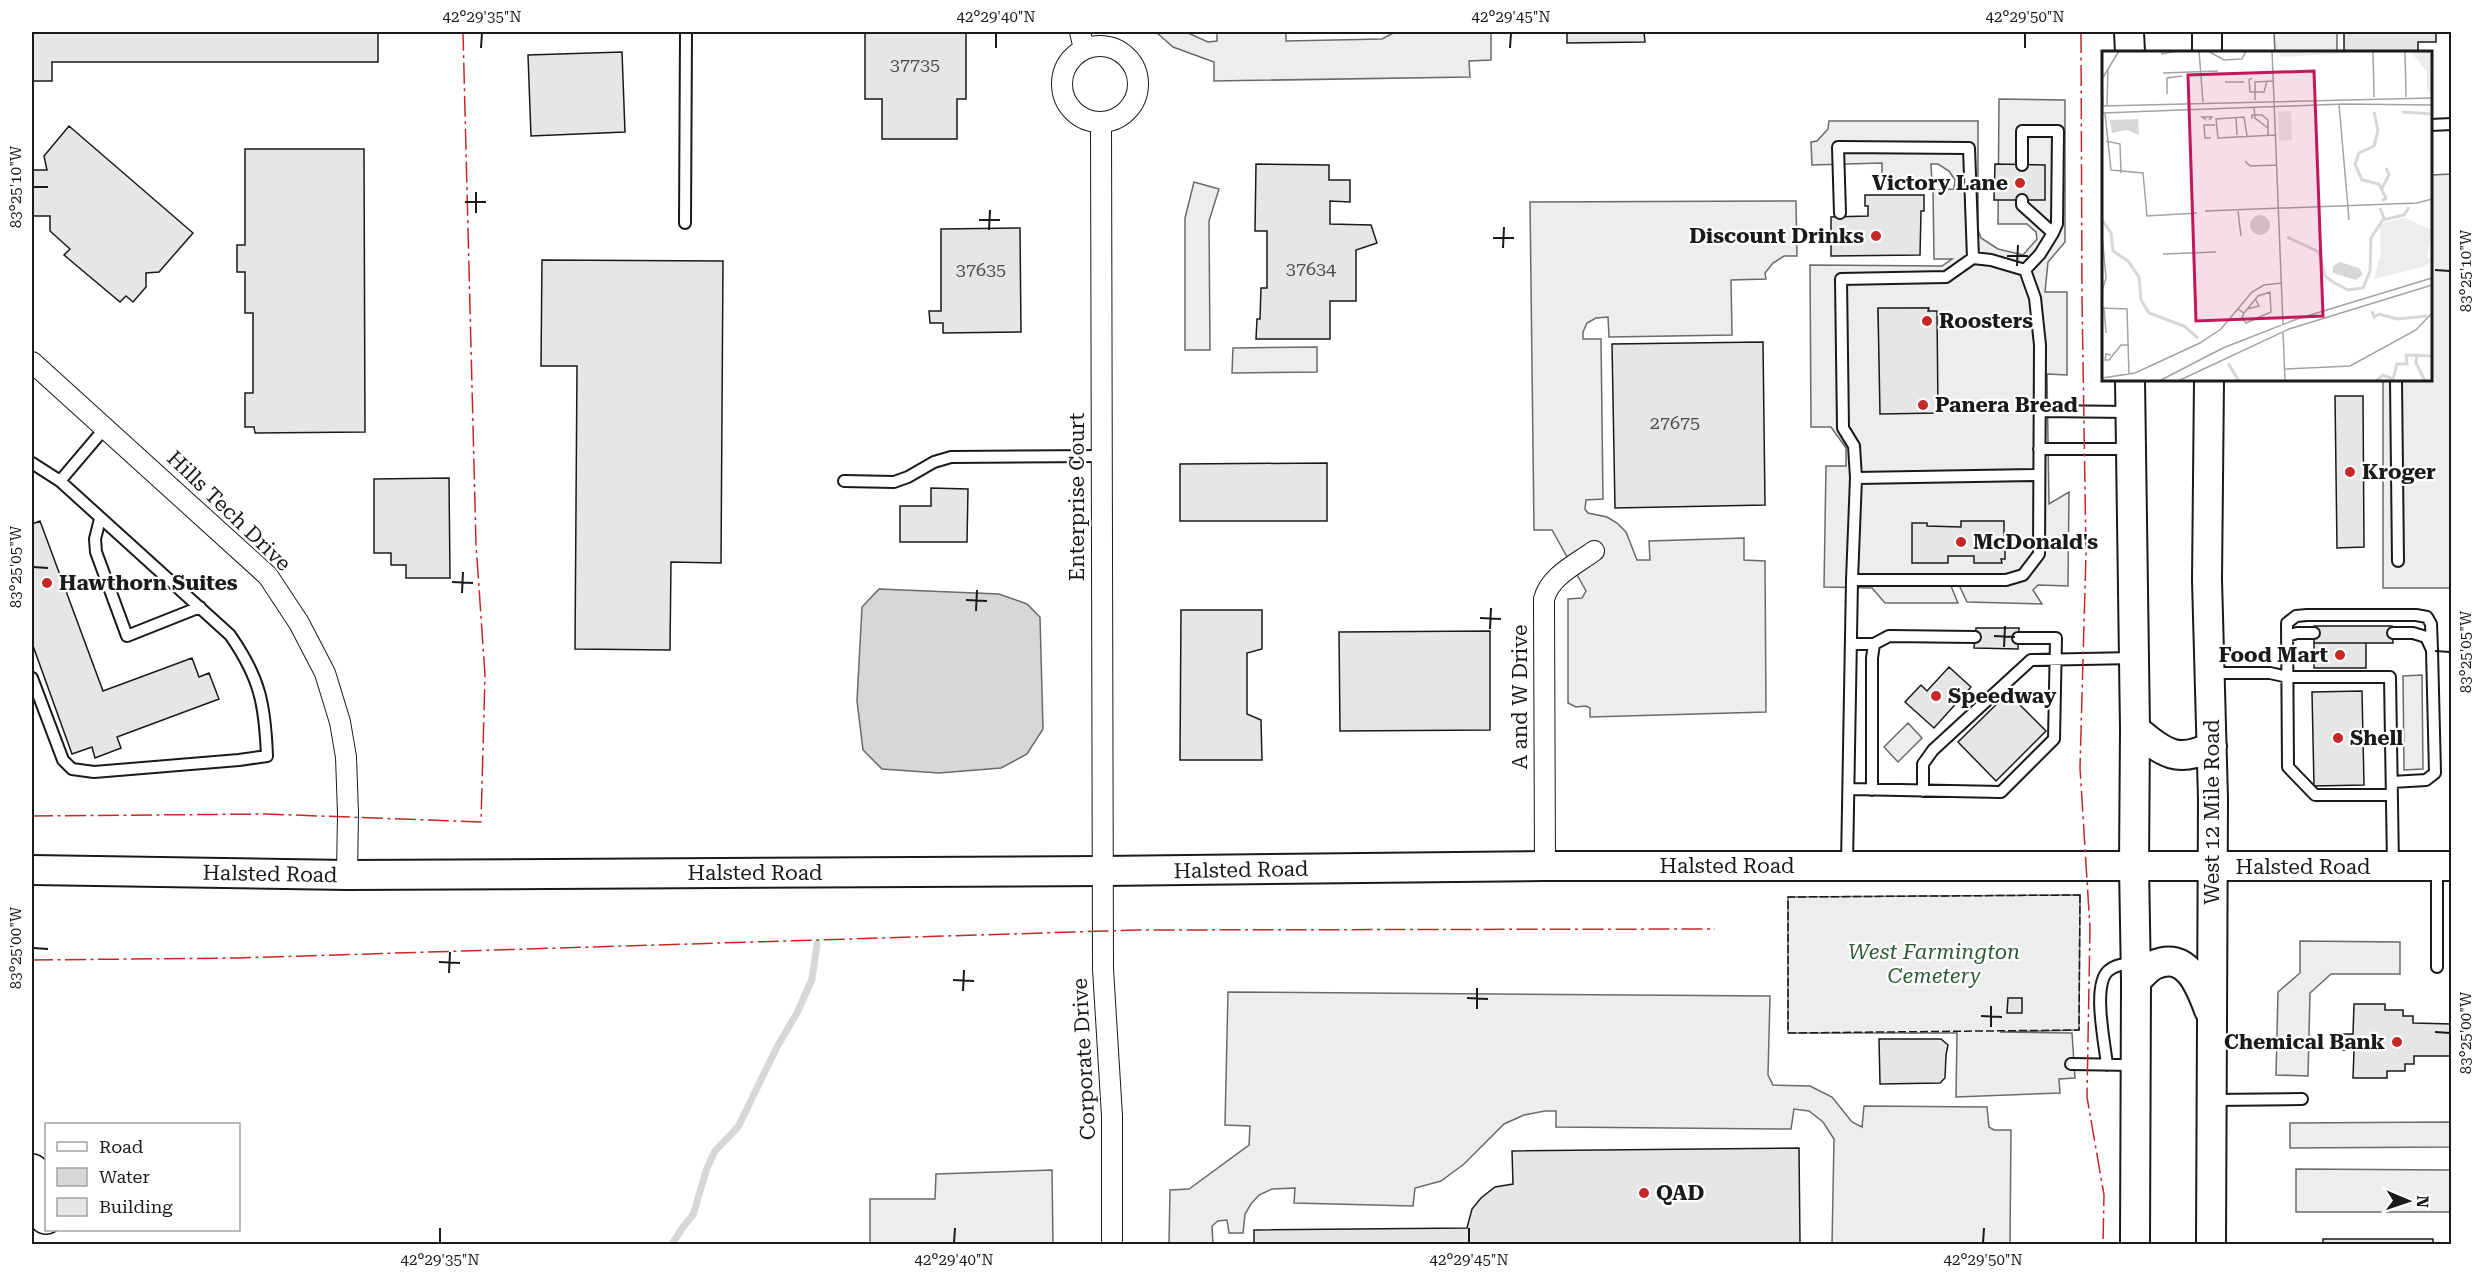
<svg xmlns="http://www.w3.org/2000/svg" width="2483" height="1276" font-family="'Roboto Serif',serif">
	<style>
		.built { fill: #ededed; stroke: #6a6a6a; stroke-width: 1.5; fill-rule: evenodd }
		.water { fill: #d7d7d7; stroke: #6a6a6a; stroke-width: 1.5 }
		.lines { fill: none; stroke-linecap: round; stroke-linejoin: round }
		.stream { stroke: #d7d7d7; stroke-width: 7 }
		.building { fill: #e6e6e6; stroke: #1a1a1a; stroke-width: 1.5 }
		.lane-casing { stroke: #1a1a1a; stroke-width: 14 }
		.street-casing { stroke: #1a1a1a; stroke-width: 22 }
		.secondary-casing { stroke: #1a1a1a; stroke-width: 32 }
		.highway-casing { stroke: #1a1a1a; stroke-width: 36 }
		.lane { stroke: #fff; stroke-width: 10 }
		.street { stroke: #fff; stroke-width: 20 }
		.secondary { stroke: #fff; stroke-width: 28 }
		.highway { stroke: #fff; stroke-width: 33 }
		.fence { stroke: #1a1a1a; stroke-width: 1.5; stroke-dasharray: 8 3; stroke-linecap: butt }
		.power { stroke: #c62828; stroke-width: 1.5; stroke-dasharray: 21 4.5 3 4.5; stroke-linecap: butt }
		.ticks { fill: none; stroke: #1a1a1a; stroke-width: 2 }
		.poi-dot { fill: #c62828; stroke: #fff; stroke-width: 2 }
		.labels { text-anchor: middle; stroke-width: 4.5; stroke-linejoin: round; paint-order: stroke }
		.number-label { font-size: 18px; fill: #4d4d4d }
		.poi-label { font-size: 21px; font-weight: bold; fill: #1a1a1a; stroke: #fff; text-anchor: start }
		.street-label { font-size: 21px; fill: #1a1a1a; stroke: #fff }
		.park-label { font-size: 21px; font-style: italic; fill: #2b5a34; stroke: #fff }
		.inset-river { fill: none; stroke: #d7d7d7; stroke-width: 3 }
		.inset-road { fill: none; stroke: #a3a3a3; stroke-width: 1.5 }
		.view { fill: #c2185b; fill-opacity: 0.15; stroke: #c2185b; stroke-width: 3 }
		.inset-edge { fill: none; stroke: #1a1a1a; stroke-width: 3 }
		.neatline { fill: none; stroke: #1a1a1a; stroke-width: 2 }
		.ticks-label { font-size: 15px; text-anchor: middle; fill: #1a1a1a }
	</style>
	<rect width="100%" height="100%" fill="#fff"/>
	<path class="built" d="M 1156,32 L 1186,32 L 1208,42 L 1217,41 L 1217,32 L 1286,32 L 1286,41 L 1382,39 L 1395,32 L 1491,32 L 1491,60 L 1469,61 L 1470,77 L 1214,81 L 1214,62 L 1173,47 Z
		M 2274,32 L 2337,32 L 2337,52 L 2275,52 Z
		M 1999,99 L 2065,100 L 2065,242 L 2048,262 L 2045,292 L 2067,292 L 2067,375 L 2047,374 L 2049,504 L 2069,492 L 2068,586 L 2038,585 L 2033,590 L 2042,604 L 1967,602 L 1959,585 L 1951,586 L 1958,603 L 1885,603 L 1872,588 L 1824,587 L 1826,466 L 1846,466 L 1846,448 L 1831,427 L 1811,427 L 1810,265 L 1942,266 L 1952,259 L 1934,259 L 1933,190 L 1954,189 L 1955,180 L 1949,171 L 1938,164 L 1931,164 L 1932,183 L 1882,183 L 1882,163 L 1812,165 L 1811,142 L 1817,141 L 1828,129 L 1829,121 L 1978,121 L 1978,230 L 1981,238 L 1998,249 L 2023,255 L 2037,239 L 2036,232 L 2027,224 L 1998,224 ZM 1928,308 L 1928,311 L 1881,413 L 1878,309 Z
		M 2451,174 L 2451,588 L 2383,588 L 2383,380 L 2430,380 L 2431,175 Z
		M 1194,182 L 1219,189 L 1209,221 L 1210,350 L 1185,350 L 1185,218 Z
		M 1796,201 L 1797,256 L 1784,256 L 1773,263 L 1765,273 L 1766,279 L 1731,280 L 1732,335 L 1609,337 L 1608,317 L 1596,318 L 1587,323 L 1583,332 L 1583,339 L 1601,339 L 1603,499 L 1586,500 L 1585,509 L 1588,513 L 1607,517 L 1617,523 L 1626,532 L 1637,560 L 1650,560 L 1649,541 L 1744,538 L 1744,560 L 1765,561 L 1766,712 L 1590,717 L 1590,708 L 1586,706 L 1576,707 L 1568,703 L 1568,599 L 1582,598 L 1586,591 L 1552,530 L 1534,530 L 1530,202 Z
		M 1317,347 L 1317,372 L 1232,373 L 1233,348 Z
		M 2422,675 L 2423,769 L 2404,770 L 2403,676 Z
		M 1908,723 L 1922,738 L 1898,762 L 1884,747 Z
		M 2080,895 L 2079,1030 L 2000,1032 L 2072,1033 L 2075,1078 L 2059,1079 L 2060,1093 L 1956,1097 L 1957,1033 L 1788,1033 L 1788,897 Z
		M 2300,941 L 2400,942 L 2400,974 L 2331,974 L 2310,993 L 2308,1076 L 2276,1075 L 2278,992 L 2300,973 Z
		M 1228,992 L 1770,996 L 1768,1075 L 1773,1085 L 1810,1086 L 1832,1097 L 1852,1122 L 1862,1127 L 1864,1106 L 1987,1107 L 1989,1127 L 1994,1130 L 2011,1130 L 2010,1244 L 1832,1244 L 1834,1139 L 1823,1122 L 1809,1111 L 1794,1109 L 1791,1129 L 1556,1127 L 1556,1111 L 1545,1111 L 1524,1115 L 1504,1124 L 1464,1164 L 1441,1181 L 1415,1188 L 1413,1206 L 1294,1203 L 1295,1188 L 1272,1189 L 1259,1195 L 1251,1204 L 1245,1214 L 1243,1233 L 1229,1233 L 1227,1220 L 1218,1221 L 1212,1226 L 1213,1244 L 1169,1244 L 1170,1190 L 1189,1189 L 1249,1145 L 1250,1126 L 1225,1125 Z
		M 2451,1122 L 2451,1147 L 2290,1148 L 2290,1123 Z
		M 2296,1169 L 2451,1170 L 2451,1212 L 2296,1212 Z
		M 1052,1170 L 1053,1244 L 870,1244 L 870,1199 L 935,1199 L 936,1174 Z"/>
	<path class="water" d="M 879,589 L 999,594 L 1027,604 L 1040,617 L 1043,729 L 1027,754 L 1001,768 L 939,773 L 882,769 L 863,750 L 857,701 L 862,607 Z"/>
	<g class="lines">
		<path class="stream" d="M 672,1244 L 683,1227 L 693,1215 L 707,1168 L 715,1151 L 738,1127 L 777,1047 L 797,1013 L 812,979 L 817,944"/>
	</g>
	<path class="building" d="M 32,32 L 378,32 L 378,62 L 52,62 L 52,81 L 32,81 Z
		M 865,32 L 966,32 L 966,99 L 957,99 L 957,139 L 882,139 L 882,99 L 865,99 Z
		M 1567,32 L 1644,32 L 1645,42 L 1567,43 Z
		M 2344,32 L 2436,32 L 2436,42 L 2418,42 L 2418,52 L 2344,52 Z
		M 622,52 L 625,132 L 531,136 L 528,55 Z
		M 69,126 L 193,233 L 159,272 L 146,273 L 146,287 L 133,302 L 126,296 L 120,302 L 64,255 L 70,249 L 50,231 L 50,216 L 32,216 L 32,170 L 47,170 L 44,156 Z
		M 245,149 L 364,149 L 365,432 L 255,433 L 254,427 L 245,427 L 245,393 L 253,393 L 253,313 L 245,313 L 245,272 L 237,272 L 237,245 L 245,245 Z
		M 1256,164 L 1329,165 L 1329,180 L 1350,180 L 1350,202 L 1330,201 L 1330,224 L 1371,225 L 1377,243 L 1356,250 L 1356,301 L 1330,301 L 1330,339 L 1256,339 L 1257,319 L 1260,319 L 1261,288 L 1267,288 L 1267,231 L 1255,231 Z
		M 1995,164 L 2045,165 L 2045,200 L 1994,200 Z
		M 1865,195 L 1924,195 L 1924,211 L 1921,211 L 1920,255 L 1831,256 L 1831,217 L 1868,216 L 1868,206 L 1865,206 Z
		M 1020,228 L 1021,332 L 943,333 L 943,323 L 930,323 L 929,311 L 941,311 L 941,229 Z
		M 542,260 L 723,261 L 721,563 L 671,562 L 670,650 L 575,649 L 577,366 L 541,366 Z
		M 1878,308 L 1929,308 L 1928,311 L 1937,311 L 1938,413 L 1880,414 Z
		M 1763,342 L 1765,505 L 1615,508 L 1612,344 Z
		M 2335,396 L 2363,396 L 2364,547 L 2337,548 Z
		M 1327,463 L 1327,521 L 1180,521 L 1180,464 Z
		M 449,478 L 450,578 L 406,578 L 406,565 L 391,565 L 391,553 L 374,553 L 374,479 Z
		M 931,488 L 968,489 L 967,542 L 900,542 L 900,506 L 931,506 Z
		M 40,521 L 103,691 L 192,658 L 199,677 L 209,673 L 219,699 L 117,737 L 121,748 L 95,758 L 92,747 L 72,754 L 32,643 L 32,524 Z
		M 1961,521 L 2004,521 L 2004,537 L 2010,536 L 2010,547 L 2005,547 L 2005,559 L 2001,559 L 2002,563 L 1974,563 L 1974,556 L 1948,556 L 1948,563 L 1912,563 L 1912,523 L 1927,523 L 1927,526 L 1961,527 Z
		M 1181,610 L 1262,610 L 1262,649 L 1247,653 L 1247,714 L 1261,720 L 1262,760 L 1180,760 Z
		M 2314,626 L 2392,626 L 2393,643 L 2314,643 Z
		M 1976,628 L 2019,628 L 2018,649 L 1974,648 Z
		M 1490,631 L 1490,730 L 1340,731 L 1339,632 Z
		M 2314,643 L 2366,643 L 2366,668 L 2314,668 Z
		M 1949,667 L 1971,687 L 1934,728 L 1905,702 L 1921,685 L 1927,691 Z
		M 2362,691 L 2364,785 L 2314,786 L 2312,692 Z
		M 2008,693 L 2046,731 L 1996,781 L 1958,742 Z
		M 2008,998 L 2022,998 L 2022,1013 L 2007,1013 Z
		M 2354,1004 L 2385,1004 L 2385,1010 L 2403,1010 L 2403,1016 L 2413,1016 L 2413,1023 L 2452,1024 L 2452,1056 L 2414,1056 L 2414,1064 L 2405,1064 L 2405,1071 L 2387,1071 L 2387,1078 L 2353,1078 L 2354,1050 L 2343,1050 L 2343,1034 L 2353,1034 Z
		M 1879,1039 L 1941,1039 L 1948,1045 L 1946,1055 L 1945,1078 L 1940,1083 L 1880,1084 Z
		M 1799,1148 L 1800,1244 L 1254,1244 L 1254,1230 L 1467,1228 L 1472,1209 L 1481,1198 L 1495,1187 L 1513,1184 L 1512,1151 Z
		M 2323,1239 L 2433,1239 L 2433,1244 L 2323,1244 Z"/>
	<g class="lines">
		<g class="lane-casing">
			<path id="lane" d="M 2430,125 L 2452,124
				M 2022,200 L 2022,205 L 2053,233 L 2057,224 L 2058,131 L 2022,131 L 2022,165
				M 1840,213 L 1838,147 L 1969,148 L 1973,258
				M 685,223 L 686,32
				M 2025,270 L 2040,254 L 2053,233
				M 2396,380 L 2398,561
				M 2039,411 L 2130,412
				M 2039,449 L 2129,449
				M 32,463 L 60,481 L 230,635 C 260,678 265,704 267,756 L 239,760 L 94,772 L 72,769 L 63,760 L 32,678
				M 1856,478 L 2038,475
				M 60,481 L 105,428
				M 844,481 L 894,482 L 908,477 L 934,462 L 951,457 L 1101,456
				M 100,519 L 95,539 L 96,552 L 127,636 L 200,607
				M 2287,636 L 2297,633 L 2314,633
				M 1851,644 L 1874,644 L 1889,636 L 1975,637
				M 2210,673 L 2270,673 L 2288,677 L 2390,677 L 2393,865
				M 2392,782 L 2426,780 L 2435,773 L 2432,650 L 2426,637 L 2413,633 L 2393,633
				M 1850,789 L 2001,792 L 2054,739 L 2056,638 L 2018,638
				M 1872,790 L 1872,658 L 1874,644
				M 1923,791 L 1923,764 L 1933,750 L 2031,660 L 2134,658
				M 2392,795 L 2315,795 L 2288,767 L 2287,623 L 2296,616 L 2307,615 L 2416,615 L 2427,617 L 2431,624 L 2432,650
				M 1847,864 L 1852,580 L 1856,478 L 1854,446 L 1843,428 L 1841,279 L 1946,277 L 1973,258 L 1991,260 L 2025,270 L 2035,298 L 2040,345 L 2039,554 L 2023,575 L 2006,580 L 1852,580
				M 2437,867 L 2437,967
				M 2071,1064 L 2133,1065
				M 2107,1065 C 2105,1044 2092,986 2108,971 C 2116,964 2126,964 2136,963
				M 2212,1100 L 2302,1099"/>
		</g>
		<g class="street-casing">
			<path id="street" d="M 1080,32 L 1084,49
				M1062 84a38 38 0 1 1 76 0a38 38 0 1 1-76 0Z
				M 1101,122 L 1103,969 L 1112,1116 L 1112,1244
				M 32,362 L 268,576 L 299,623 L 325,673 L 340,722 L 346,757 L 348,813 L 347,875
				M 1545,866 L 1544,599 C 1550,576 1575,565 1594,551"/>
		</g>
		<g class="secondary-casing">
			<path id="secondary" d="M 2129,32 L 2130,52
				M 2207,32 L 2207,52
				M 2130,380 L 2135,729 L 2134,866 L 2136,981 L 2135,1244
				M 2209,380 L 2207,580 L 2213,799 L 2211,1244
				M 2135,729 C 2163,752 2177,765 2212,746
				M 32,870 L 347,875 L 1102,871 L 1545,866 L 2452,866
				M 2136,981 C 2141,976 2148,968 2154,965 C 2187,950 2200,986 2209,1010"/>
		</g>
		<g class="highway-casing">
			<path id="highway" d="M 32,1171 L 46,1217"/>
		</g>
		<use href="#lane" class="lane"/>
		<use href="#street" class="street"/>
		<use href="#secondary" class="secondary"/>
		<use href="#highway" class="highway"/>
		<path class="fence" d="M 2080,895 L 2079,1030 L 1788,1033 L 1788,897 Z"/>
		<path class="power" d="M 2081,32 L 2082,297 L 2086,553 L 2080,768 L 2090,928 L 2087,1097 L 2104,1195 L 2103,1244
			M 32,816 L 266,814 L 481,822 L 485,675 L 476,544 L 463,32
			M 32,960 L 238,958 L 1139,930 L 1715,929"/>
	</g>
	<path class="ticks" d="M 481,48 L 482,33M 996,48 L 996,33M 1510,48 L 1511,33M 2025,48 L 2025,33M 33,187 L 48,187M 465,202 L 486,202M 476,213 L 476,192M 979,220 L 1000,220M 989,230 L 990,210M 1493,238 L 1514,238M 1503,248 L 1504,227M 2007,256 L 2028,256M 2017,266 L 2018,245M 2435,270 L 2450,271M 33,567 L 48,568M 452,582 L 473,583M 462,593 L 463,572M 966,600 L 987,601M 976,611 L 977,590M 1480,618 L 1501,619M 1490,629 L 1491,608M 1994,636 L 2015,637M 2004,647 L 2005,626M 2435,651 L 2450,652M 33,948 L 48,949M 439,962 L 460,963M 449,973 L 450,952M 953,980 L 974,981M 963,991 L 964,970M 1467,998 L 1488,999M 1477,1009 L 1477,988M 1981,1016 L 2002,1017M 1991,1027 L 1991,1006M 2435,1032 L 2450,1033M 440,1243 L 440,1228M 954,1243 L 955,1228M 1469,1243 L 1469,1228M 1983,1243 L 1984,1228"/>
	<g class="poi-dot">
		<circle cx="2020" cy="183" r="6"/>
		<circle cx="1876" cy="236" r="6"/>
		<circle cx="1927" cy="321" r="6"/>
		<circle cx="1923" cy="405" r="6"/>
		<circle cx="2350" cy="472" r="6"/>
		<circle cx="1961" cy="542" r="6"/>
		<circle cx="47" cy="583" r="6"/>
		<circle cx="2340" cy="655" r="6"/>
		<circle cx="1936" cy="696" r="6"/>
		<circle cx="2338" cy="738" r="6"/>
		<circle cx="2397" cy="1042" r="6"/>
		<circle cx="1644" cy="1193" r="6"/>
	</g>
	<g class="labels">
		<g class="number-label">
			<text x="915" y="71">37735</text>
			<text x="1311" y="275">37634</text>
			<text x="981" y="276">37635</text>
			<text x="1675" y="429">27675</text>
		</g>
		<g class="poi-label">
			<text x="2008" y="190" text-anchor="end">Victory Lane</text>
			<text x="1864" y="243" text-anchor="end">Discount Drinks</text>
			<text x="1939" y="328">Roosters</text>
			<text x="1935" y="412">Panera Bread</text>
			<text x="2362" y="479">Kroger</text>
			<text x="1973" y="549">McDonald's</text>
			<text x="59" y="590">Hawthorn Suites</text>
			<text x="2328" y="662" text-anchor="end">Food Mart</text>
			<text x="1948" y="703">Speedway</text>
			<text x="2350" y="745">Shell</text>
			<text x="2385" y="1049" text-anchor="end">Chemical Bank</text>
			<text x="1656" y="1200">QAD</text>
		</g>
		<g class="street-label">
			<text transform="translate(1077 497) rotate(-90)" y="7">Enterprise Court</text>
			<text transform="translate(229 511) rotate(44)" y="7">Hills Tech Drive</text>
			<text transform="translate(1520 697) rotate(-90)" y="7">A and W Drive</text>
			<text transform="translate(2212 812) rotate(-90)" y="7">West 12 Mile Road</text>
			<text x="1727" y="873">Halsted Road</text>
			<text x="2303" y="874">Halsted Road</text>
			<text transform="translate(1241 870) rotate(-1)" y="7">Halsted Road</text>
			<text x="755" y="880">Halsted Road</text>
			<text transform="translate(270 874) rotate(1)" y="7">Halsted Road</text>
			<text transform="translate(1084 1059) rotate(-93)" y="7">Corporate Drive</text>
		</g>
		<g class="park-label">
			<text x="1934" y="959">West Farmington<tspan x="1934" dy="24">Cemetery</tspan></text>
		</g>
	</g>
	<g transform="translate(2102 51)">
		<rect width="330" height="330" fill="#fff"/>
		<path d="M 178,0 L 247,0 L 247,2 L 178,6 ZM 308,0 L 330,0 L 329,41 L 325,40 L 325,21 ZM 189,60 L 190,89 L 177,90 L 176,61 ZM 302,167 L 330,179 L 325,206 L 330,209 L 324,215 L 272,228 L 279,201 L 278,176 L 281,172 Z" fill="#ededed"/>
		<path d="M 36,68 L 37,84 L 25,79 L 10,82 L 8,69 ZM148 174a10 10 0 1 1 20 0a10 10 0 1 1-20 0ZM 238,211 L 257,217 L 261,223 L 254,229 L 231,222 L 231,215 Z" fill="#d7d7d7"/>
		<path class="inset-river" d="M 272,61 L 276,79 L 272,95 L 257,102 L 253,113 L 260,129 L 277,133 L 284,147 L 280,150M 300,61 L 330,63M 280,137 L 287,124 L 284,117M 0,169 L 9,182 L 11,200 L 26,210 L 37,226 L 39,249 L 47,262 L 82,275 L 96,287M 281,169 L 302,164 L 307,156M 185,186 L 217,201 L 223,225 L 231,231 L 246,239 L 261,237 L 268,220 L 269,187 L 282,167 L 278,157M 270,260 L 272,266 L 277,263 L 295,268 L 325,265M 315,303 L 314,312 L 323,330M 126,312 L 137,330M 274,330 L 281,324 L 291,328 L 295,313 L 305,313 L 304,304 L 330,305"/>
		<path class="inset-road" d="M 59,0 L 60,3 L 75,0M 97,0 L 101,51M 106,0 L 122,9 L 140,8 L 144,0M 170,0 L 181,274M 271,0 L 272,46M 303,0 L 304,46M 61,22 L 116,20M 150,27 L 147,29 L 148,41 L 162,41 L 165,30M 123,31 L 142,31M 65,43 L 65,27 L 80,25M 153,49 L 153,31 L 172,30M 237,53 L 247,169M 1,54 L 0,28 L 17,0M 5,54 L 6,17M 0,55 L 330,47M 152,56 L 153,67 L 166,77M 0,62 L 241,53 L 330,54M 3,62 L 9,119 L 41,122 L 45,165 L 95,162M 134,66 L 135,84M 150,68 L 150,64 L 160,64 L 166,69 L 166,84M 104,69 L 100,66 L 110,66 L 107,69M 145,85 L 142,66 L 114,68 L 116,87 L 174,84M 109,87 L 103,87 L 102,74 L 113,74M 4,90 L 18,93 L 19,122M 143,110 L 148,115 L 175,114M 103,160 L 315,152 L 330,148M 136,160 L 139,185M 0,183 L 4,227 L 0,240M 61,203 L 114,201M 0,257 L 25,258 L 27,324M 2,257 L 4,282M 136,258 L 142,262 L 156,245 L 168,241 L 169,261 L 144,272 L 140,267 L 142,262M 145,258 L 157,255 L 154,249M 181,280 L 183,330M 9,304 L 4,303 L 3,309 L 7,309 L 19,294 L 27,294M 183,318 L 248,315 L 314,279 L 330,262M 0,327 L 33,322 L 98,292 L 119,278 L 150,241 L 162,234 L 180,232M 57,330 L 121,297 L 195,268 L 330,227M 76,330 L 187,278 L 330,234"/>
		<path class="view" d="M 212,20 L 221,265 L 94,270 L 86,24 Z"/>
		<rect width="330" height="330" class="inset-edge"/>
	</g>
	<rect width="2483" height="1276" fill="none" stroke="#ffffff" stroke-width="66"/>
	<rect x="45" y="1123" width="195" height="108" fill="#ffffff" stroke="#a3a3a3" stroke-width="1.5"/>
	<rect x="57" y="1142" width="30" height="9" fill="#ffffff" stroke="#a3a3a3" stroke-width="1.5"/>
	<text x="99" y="1153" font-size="18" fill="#1a1a1a">Road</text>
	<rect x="57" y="1168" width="30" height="18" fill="#d7d7d7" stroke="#a3a3a3" stroke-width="1.5"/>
	<text x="99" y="1183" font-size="18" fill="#1a1a1a">Water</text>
	<rect x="57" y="1198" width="30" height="18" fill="#e6e6e6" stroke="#a3a3a3" stroke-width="1.5"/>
	<text x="99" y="1213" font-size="18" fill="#1a1a1a">Building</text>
	<g transform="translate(2408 1201) rotate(92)" stroke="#ffffff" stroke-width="4.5" paint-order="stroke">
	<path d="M0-4.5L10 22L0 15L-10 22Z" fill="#1a1a1a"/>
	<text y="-9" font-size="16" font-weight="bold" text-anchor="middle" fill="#1a1a1a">N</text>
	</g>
	<rect x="33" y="33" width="2417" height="1210" class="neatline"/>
	<g class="ticks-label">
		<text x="482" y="22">42°29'35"N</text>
		<text x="996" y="22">42°29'40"N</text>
		<text x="1511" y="22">42°29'45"N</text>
		<text x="2025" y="22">42°29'50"N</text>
		<text transform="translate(16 187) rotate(-90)" y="5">83°25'10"W</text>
		<text transform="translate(2466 271) rotate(-90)" y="5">83°25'10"W</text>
		<text transform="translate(16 567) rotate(-90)" y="5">83°25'05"W</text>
		<text transform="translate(2466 652) rotate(-90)" y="5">83°25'05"W</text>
		<text transform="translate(16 948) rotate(-90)" y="5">83°25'00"W</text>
		<text transform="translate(2466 1033) rotate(-90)" y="5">83°25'00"W</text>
		<text x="440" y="1265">42°29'35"N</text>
		<text x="954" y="1265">42°29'40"N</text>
		<text x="1469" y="1265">42°29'45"N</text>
		<text x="1983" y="1265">42°29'50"N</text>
	</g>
</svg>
